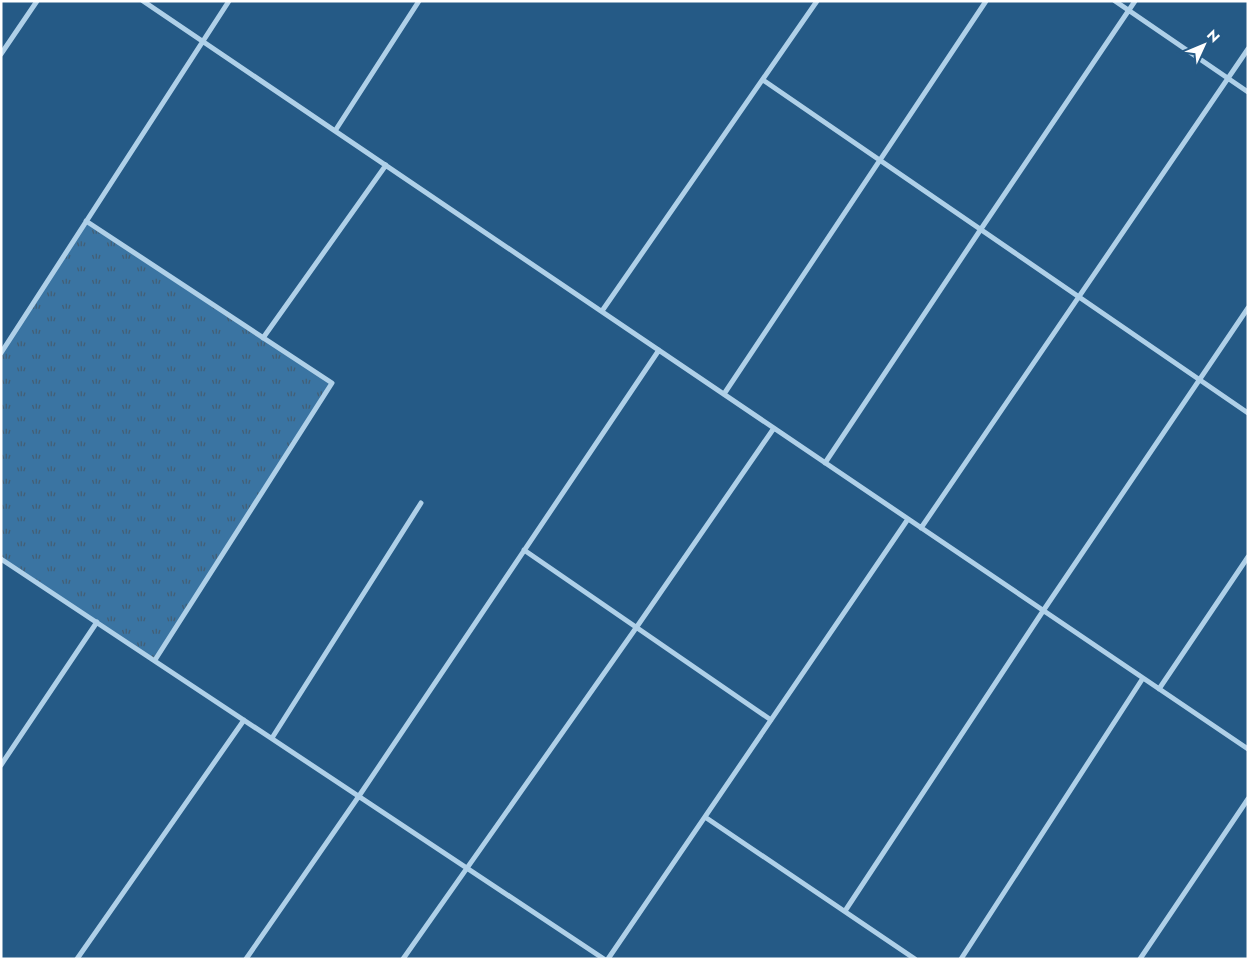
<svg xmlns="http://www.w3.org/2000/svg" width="1249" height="960" font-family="Jost,sans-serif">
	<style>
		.park { fill: url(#park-tufts) }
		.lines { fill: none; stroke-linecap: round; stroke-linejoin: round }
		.street { stroke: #afd0e8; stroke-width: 5 }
	</style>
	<defs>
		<pattern id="park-tufts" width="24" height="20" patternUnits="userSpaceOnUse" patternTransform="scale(1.25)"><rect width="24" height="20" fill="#3a74a2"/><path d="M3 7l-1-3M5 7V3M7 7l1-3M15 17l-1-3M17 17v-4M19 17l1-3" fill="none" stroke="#445e73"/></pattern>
	</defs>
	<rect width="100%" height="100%" fill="#255a86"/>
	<path class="park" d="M 86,221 L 332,383 L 155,660 L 1,559 L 1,353 Z"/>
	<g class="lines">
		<path class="street" d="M 143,1 L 1248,749
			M 1115,1 L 1248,92
			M 1,54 L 37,1
			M 763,80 L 1248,413
			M 335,131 L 419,1
			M 86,221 L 332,383 L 155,660
			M 602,311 L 817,1
			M 263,338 L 386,165
			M 1,353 L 229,1
			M 724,394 L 986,1
			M 825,463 L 981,229 L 1135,1
			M 921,528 L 1248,49
			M 524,550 L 771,720
			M 1,559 L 604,959
			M 1159,689 L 1248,557
			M 272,738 L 421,503
			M 1,765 L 97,622
			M 705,817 L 915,959
			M 845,911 L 1043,611 L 1248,308
			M 77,959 L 244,720
			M 246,959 L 359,796 L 659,350
			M 403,959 L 636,628 L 774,428
			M 608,959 L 908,519
			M 961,959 L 1143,678
			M 1140,959 L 1248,799"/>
	</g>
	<rect width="1249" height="960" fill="none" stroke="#ffffff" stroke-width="5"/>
	<g transform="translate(1204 45) rotate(46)" stroke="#255a86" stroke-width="4" paint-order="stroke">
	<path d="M0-4L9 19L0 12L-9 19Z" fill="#ffffff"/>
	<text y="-8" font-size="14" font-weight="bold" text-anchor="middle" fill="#ffffff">N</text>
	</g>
</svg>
